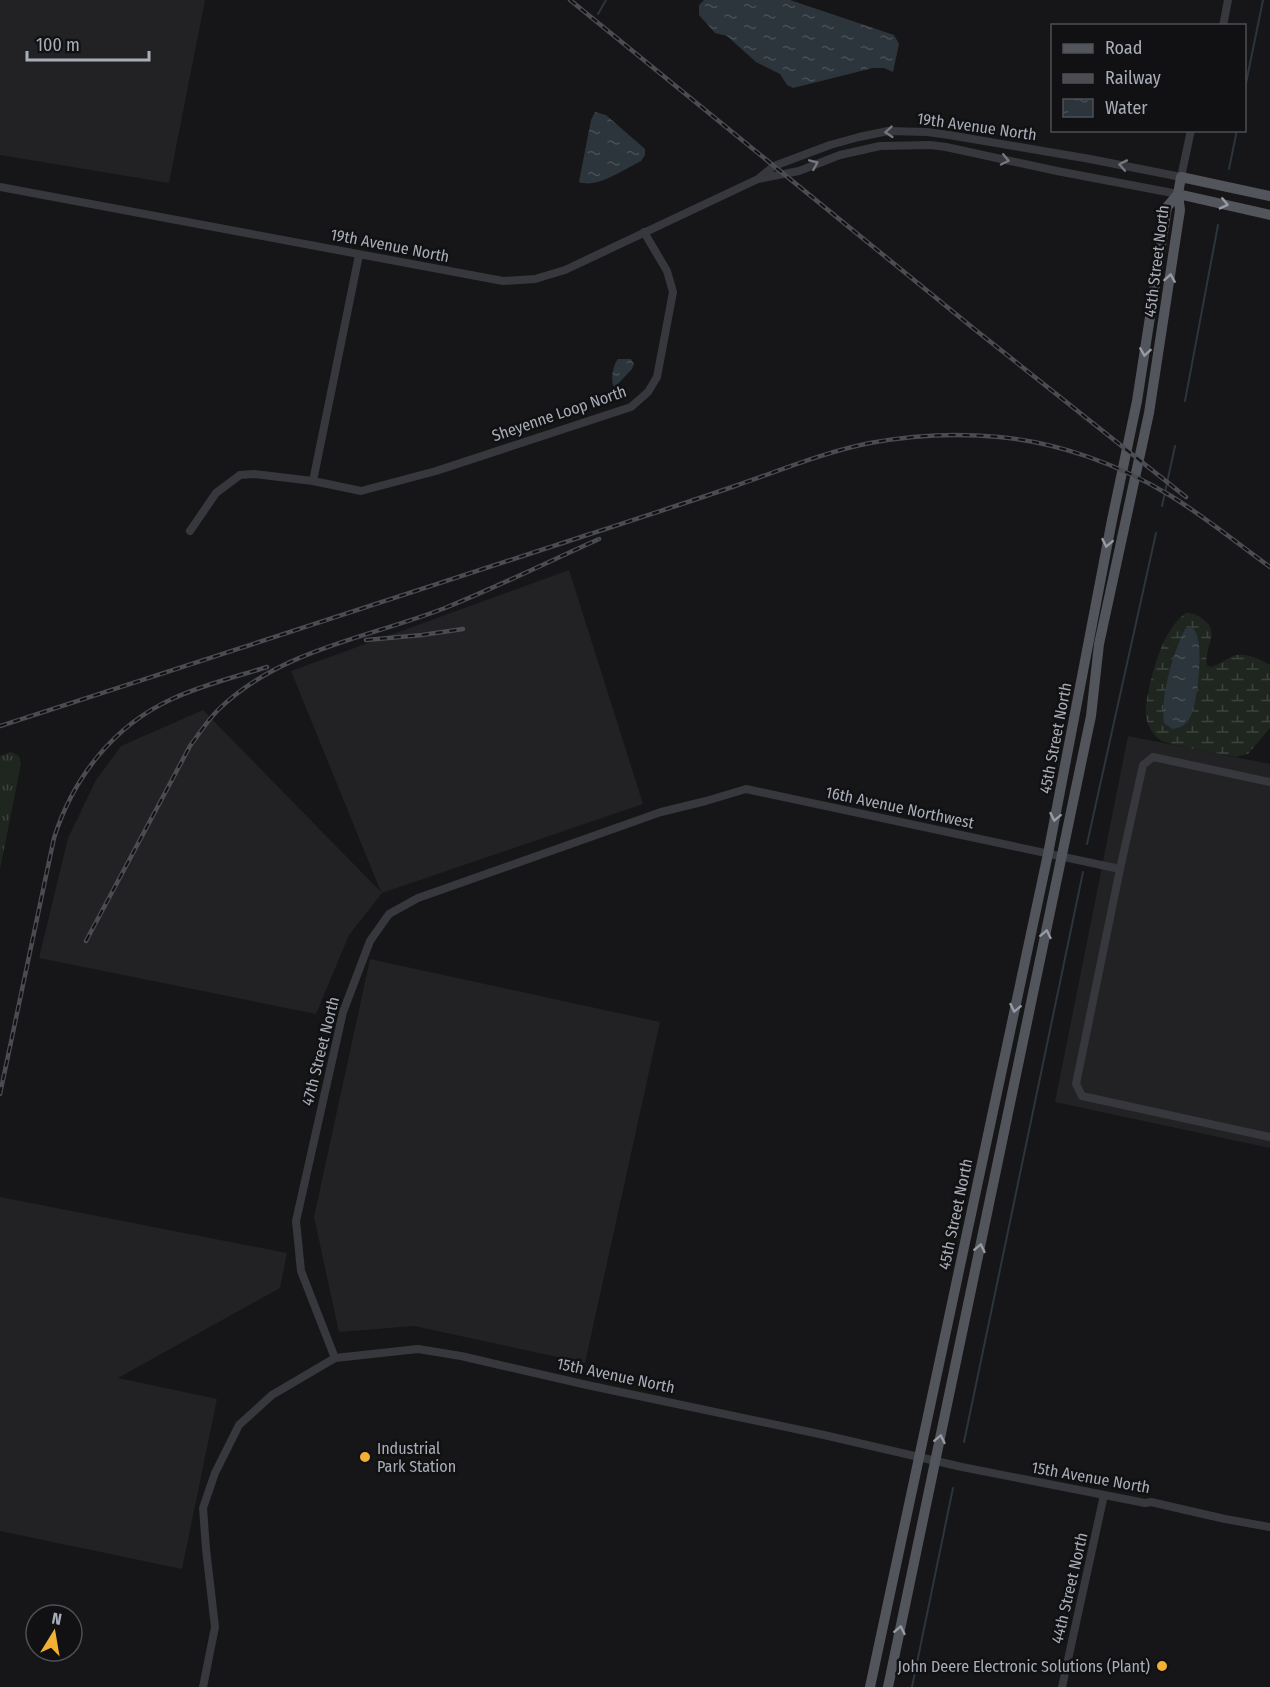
<svg xmlns="http://www.w3.org/2000/svg" width="1270" height="1687" font-family="'Fira Sans Condensed',sans-serif">
	<style>
		.built { fill: #222225 }
		.grass { fill: url(#grass-tufts) }
		.wetland { fill: url(#wetland-marsh) }
		.water { fill: url(#water-ripples) }
		.lines { fill: none; stroke-linecap: round; stroke-linejoin: round }
		.stream { stroke: #2c353c; stroke-width: 2 }
		.minor { stroke: #37383d; stroke-width: 8 }
		.major { stroke: #53555c; stroke-width: 10 }
		.rail-casing { stroke: #4a4c52; stroke-width: 4.5 }
		.rail { stroke: #111113; stroke-width: 2; stroke-dasharray: 7; stroke-linecap: butt }
		.oneway { stroke: #757881 }
		.oneway2 { stroke: #979ba6 }
		.poi-dot { fill: #f2b134; stroke: #111113; stroke-width: 2 }
		.labels { text-anchor: middle; stroke-width: 5; stroke-linejoin: round; paint-order: stroke }
		.street-label { font-size: 16px; fill: #a8adb8; stroke: #111113 }
		.poi-label { font-size: 16px; fill: #a8adb8; stroke: #111113; text-anchor: start }
	</style>
	<defs>
		<pattern id="grass-tufts" width="24" height="20" patternUnits="userSpaceOnUse" patternTransform="scale(1.5)"><rect width="24" height="20" fill="#1e261f"/><path d="M3 7l-1-3M5 7V3M7 7l1-3M15 17l-1-3M17 17v-4M19 17l1-3" fill="none" stroke="#3c433d"/></pattern>
		<pattern id="wetland-marsh" width="20" height="14" patternUnits="userSpaceOnUse" patternTransform="scale(1.5)"><rect width="20" height="14" fill="#1e261f"/><path d="M1 5h8M5 5V1M11 12h8M15 12V8" fill="none" stroke="#3c433d"/></pattern>
		<pattern id="water-ripples" width="26" height="14" patternUnits="userSpaceOnUse" patternTransform="scale(1.5)"><rect width="26" height="14" fill="#2c353c"/><path d="M2 4q2-2 4 0t4 0M15 11q2-2 4 0t4 0" fill="none" stroke="#485056"/></pattern>
	</defs>
	<rect width="100%" height="100%" fill="#161618"/>
	<path class="built" d="M 0,0 L 205,0 L 169,183 L 0,155 Z
		M 569,570 L 643,804 L 382,893 L 349,935 L 316,1014 L 39,958 L 68,838 L 96,780 L 121,746 L 203,710 L 381,892 L 291,671 Z
		M 1128,736 L 1270,764 L 1270,1148 L 1055,1102 Z
		M 370,959 L 660,1022 L 585,1363 L 414,1326 L 339,1332 L 314,1217 Z
		M 0,1197 L 287,1253 L 280,1288 L 118,1378 L 217,1399 L 182,1569 L 0,1531 Z"/>
	<path class="grass" d="M 11,752 L 19,756 L 21,764 L 0,869 L 0,756 Z"/>
	<path class="wetland" d="M 1186,613 C 1194,613 1198,615 1204,620 C 1221,633 1203,649 1207,665 L 1211,667 C 1219,665 1226,659 1233,656 C 1246,652 1259,659 1270,665 L 1270,728 L 1248,754 L 1236,757 C 1222,754 1167,745 1160,740 C 1154,735 1149,728 1147,721 C 1144,711 1147,699 1149,689 C 1154,665 1165,627 1186,613 Z"/>
	<path class="water" d="M 704,0 L 790,0 L 894,35 L 899,44 L 893,72 L 884,68 L 873,68 L 793,88 L 787,85 L 780,74 L 756,62 L 727,36 L 715,33 L 699,15 L 699,5 Z
		M 595,112 L 606,115 L 645,149 L 645,155 L 641,161 C 625,169 596,189 579,182 L 591,120 Z
		M 618,359 L 631,359 L 634,364 L 632,369 L 615,387 L 613,385 C 611,378 613,365 618,359 Z
		M 1191,626 C 1195,630 1197,634 1198,639 C 1202,654 1198,709 1188,721 C 1183,727 1178,728 1172,729 L 1164,723 C 1160,697 1173,653 1185,629 Z"/>
	<g class="lines">
		<path class="stream" d="M 598,14 L 606,0
			M 1244,93 L 1263,0
			M 1229,169 L 1237,130
			M 1185,401 L 1218,225
			M 1162,506 L 1175,446
			M 1087,844 L 1156,533
			M 964,1442 L 1083,872
			M 912,1687 L 953,1488"/>
		<path class="minor" d="M 1223,26 L 1228,0
			M 758,179 L 774,166 L 830,145 L 859,137 L 888,131 L 927,132 L 949,135 L 1090,159 L 1181,177 L 1191,130
			M 0,187 L 503,281 L 535,279 L 565,270 L 758,179 L 799,171 L 840,155 L 880,146 L 930,145 L 946,147 L 1057,171 L 1178,194
			M 313,481 L 359,255
			M 190,531 L 216,493 L 240,475 L 254,474 L 313,481 L 361,491 L 436,471 L 631,407 L 648,392 L 657,377 L 673,292 L 667,271 L 644,232
			M 1270,782 L 1153,757 L 1143,765 L 1120,869 L 1076,1084 L 1082,1096 L 1270,1137
			M 335,1358 L 301,1271 L 296,1221 L 343,1012 L 370,941 L 389,914 L 418,898 L 661,812 L 706,801 L 746,789 L 1120,869
			M 203,1687 L 215,1627 L 206,1549 L 203,1508 L 215,1473 L 239,1425 L 272,1395 L 335,1358 L 418,1349 L 461,1356 L 587,1385 L 824,1435 L 962,1467 L 1145,1503 L 1151,1502 L 1225,1519 L 1270,1527
			M 1062,1687 L 1104,1495"/>
		<path class="major" d="M 1178,194 L 1270,215
			M 870,1687 L 1048,854 L 1112,520 L 1137,401 L 1167,207 L 1178,194
			M 888,1687 L 1091,716 L 1099,644 L 1149,413 L 1180,210 L 1178,194 L 1181,177 L 1270,196"/>
		<g class="rail-casing">
			<path id="rail" d="M 570,0 L 973,328 L 1186,497
				M 366,640 L 422,635 L 463,629
				M 0,726 C 196,663 391,599 587,535 C 636,519 686,503 735,486 C 779,471 824,452 870,443 C 913,435 956,433 999,437 C 1058,442 1120,465 1171,496 C 1205,517 1237,543 1270,567
				M 86,941 L 190,746 C 199,734 207,721 218,710 C 279,650 368,638 445,608 C 497,587 548,562 599,539
				M 0,1094 L 54,838 C 73,778 113,726 172,699 C 202,685 235,677 267,667"/>
		</g>
		<use href="#rail" class="rail"/>
	</g>
	<defs><path id="oneway-chevron" d="M-2-3.5L2.5 0L-2 3.5" fill="none" stroke-width="1.6" stroke-linecap="round" stroke-linejoin="round" transform="scale(1.5)"/></defs>
	<g class="oneway">
		<use href="#oneway-chevron" transform="translate(889 132) rotate(175)"/>
		<use href="#oneway-chevron" transform="translate(1005 160) rotate(12)"/>
		<use href="#oneway-chevron" transform="translate(814 164) rotate(-23)"/>
		<use href="#oneway-chevron" transform="translate(1123 165) rotate(-169)"/>
	</g>
	<g class="oneway2">
		<use href="#oneway-chevron" transform="translate(1224 204) rotate(13)"/>
		<use href="#oneway-chevron" transform="translate(1170 278) rotate(-81)"/>
		<use href="#oneway-chevron" transform="translate(1145 352) rotate(99)"/>
		<use href="#oneway-chevron" transform="translate(1107 543) rotate(101)"/>
		<use href="#oneway-chevron" transform="translate(1055 817) rotate(101)"/>
		<use href="#oneway-chevron" transform="translate(1046 934) rotate(-78)"/>
		<use href="#oneway-chevron" transform="translate(1015 1008) rotate(102)"/>
		<use href="#oneway-chevron" transform="translate(980 1248) rotate(-78)"/>
		<use href="#oneway-chevron" transform="translate(940 1439) rotate(-78)"/>
		<use href="#oneway-chevron" transform="translate(900 1630) rotate(-78)"/>
	</g>
	<g class="poi-dot">
		<circle cx="365" cy="1457" r="6"/>
		<circle cx="1162" cy="1666" r="6"/>
	</g>
	<g class="labels">
		<g class="street-label">
			<text transform="translate(977 126) rotate(8)" y="6">19th Avenue North</text>
			<text transform="translate(390 245) rotate(11)" y="6">19th Avenue North</text>
			<text transform="translate(1156 261) rotate(-83)" y="6">45th Street North</text>
			<text transform="translate(559 413) rotate(-19)" y="6">Sheyenne Loop North</text>
			<text transform="translate(1055 738) rotate(-79)" y="6">45th Street North</text>
			<text transform="translate(900 807) rotate(12)" y="6">16th Avenue Northwest</text>
			<text transform="translate(320 1051) rotate(-76)" y="6">47th Street North</text>
			<text transform="translate(955 1214) rotate(-78)" y="6">45th Street North</text>
			<text transform="translate(616 1375) rotate(12)" y="6">15th Avenue North</text>
			<text transform="translate(1091 1477) rotate(10)" y="6">15th Avenue North</text>
			<text transform="translate(1069 1588) rotate(-77)" y="6">44th Street North</text>
		</g>
		<g class="poi-label">
			<text x="377" y="1454">Industrial<tspan x="377" dy="18">Park Station</tspan></text>
			<text x="1150" y="1672" text-anchor="end">John Deere Electronic Solutions (Plant)</text>
		</g>
	</g>
	<rect x="1051" y="24" width="195" height="108" fill="#111113" stroke="#4d4f55" stroke-width="1.5"/>
	<rect x="1063" y="44" width="30" height="9" fill="#53555c" stroke="#4d4f55" stroke-width="1.5"/>
	<text x="1105" y="54" font-size="18" fill="#a8adb8">Road</text>
	<rect x="1063" y="74" width="30" height="9" fill="#4a4c52" stroke="#4d4f55" stroke-width="1.5"/>
	<text x="1105" y="84" font-size="18" fill="#a8adb8">Railway</text>
	<rect x="1063" y="99" width="30" height="18" fill="url(#water-ripples)" stroke="#4d4f55" stroke-width="1.5"/>
	<text x="1105" y="114" font-size="18" fill="#a8adb8">Water</text>
	<g transform="translate(54 1633) rotate(11)"><circle r="28" fill="#111113" stroke="#4d4f55" stroke-width="1.5"/>
	<path d="M0-4.5L10 22L0 15L-10 22Z" fill="#f2b134"/>
	<text y="-9" font-size="16" font-weight="bold" text-anchor="middle" fill="#a8adb8">N</text>
	</g>
	<path d="M27 51v9h122v-9" fill="none" stroke="#a8adb8" stroke-width="3"/>
	<text x="36" y="51" font-size="18" fill="#a8adb8" stroke="#111113" stroke-width="4.5" paint-order="stroke">100 m</text>
</svg>
